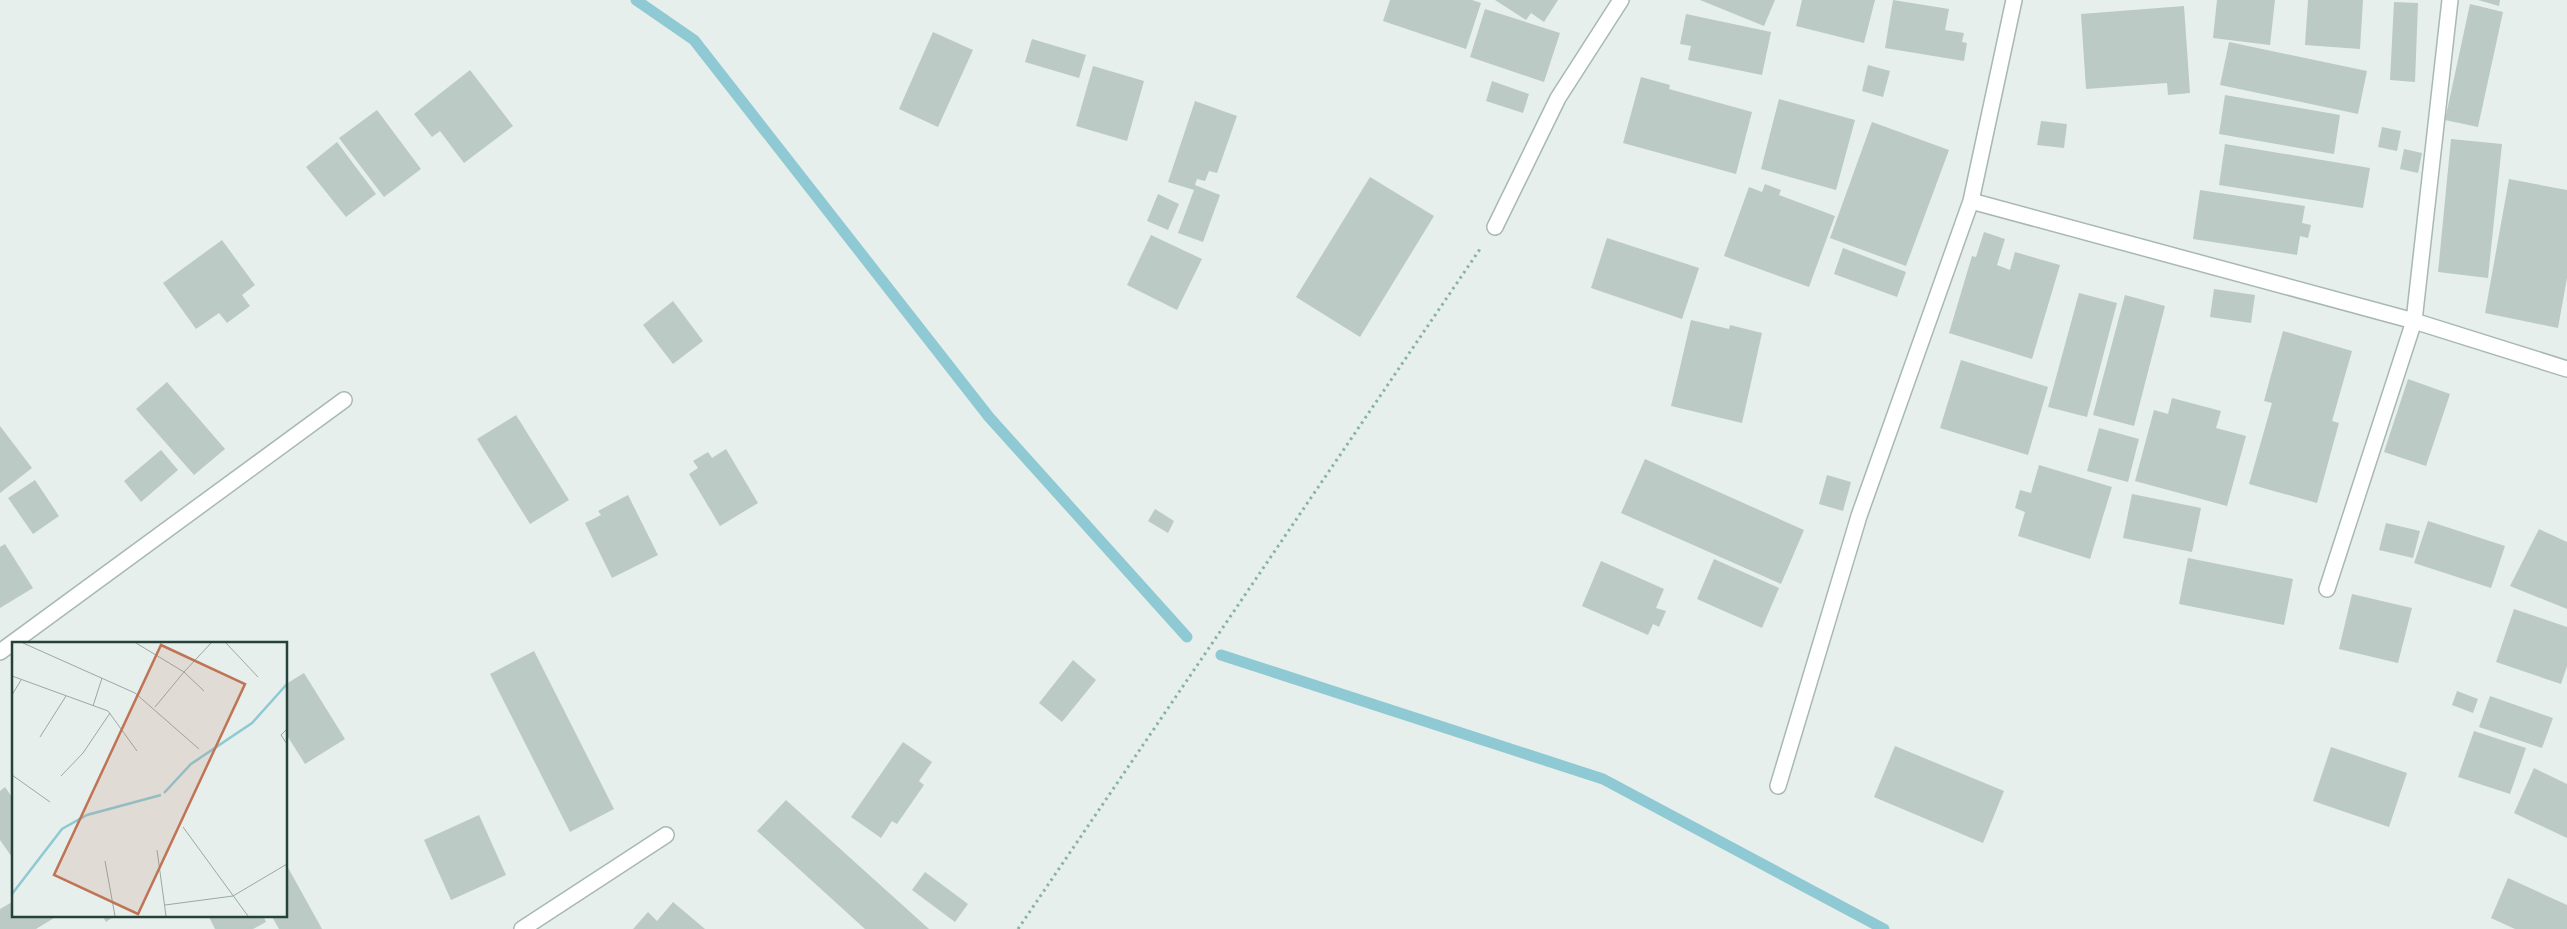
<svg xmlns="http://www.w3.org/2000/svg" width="2567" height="929" font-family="'Asap Condensed',sans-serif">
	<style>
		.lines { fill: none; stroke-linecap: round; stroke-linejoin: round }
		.stream { stroke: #8ec9d4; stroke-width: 11 }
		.building { fill: #bbcac4 }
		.minor-casing { stroke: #a8b8b2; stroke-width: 18 }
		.path { stroke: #86b3a5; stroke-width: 3; stroke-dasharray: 2.5 4; stroke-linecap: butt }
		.minor { stroke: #fff; stroke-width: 15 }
		.inset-river { fill: none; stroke: #8ec9d4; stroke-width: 2.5 }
		.inset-road { fill: none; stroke: #98aaa4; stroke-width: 1 }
		.view { fill: #c07456; fill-opacity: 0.15; stroke: #c07456; stroke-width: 2.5 }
		.inset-edge { fill: none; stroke: #24423a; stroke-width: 2.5 }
	</style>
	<rect width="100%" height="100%" fill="#e6efeb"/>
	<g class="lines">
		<path class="stream" d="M 636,0 L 694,40 L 989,417 L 1187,637
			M 1221,655 L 1603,779 L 1884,929"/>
	</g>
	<path class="building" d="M 1390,0 L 1472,0 L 1481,3 L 1466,49 L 1383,21 Z
		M 1495,0 L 1558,0 L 1544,22 L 1531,13 L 1526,20 Z
		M 1700,0 L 1775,0 L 1764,26 Z
		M 1802,0 L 1875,0 L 1864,43 L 1796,26 Z
		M 1893,0 L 1949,9 L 1945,30 L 1964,33 L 1962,42 L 1967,43 L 1964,61 L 1885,48 Z
		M 2217,0 L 2275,0 L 2270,45 L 2213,38 Z
		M 2308,0 L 2363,0 L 2360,49 L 2305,45 Z
		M 2478,0 L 2500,0 L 2499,6 Z
		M 2394,2 L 2418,3 L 2415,82 L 2390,80 Z
		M 2470,4 L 2503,12 L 2478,127 L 2445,120 Z
		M 2184,6 L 2190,93 L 2168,95 L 2167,83 L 2086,89 L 2081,14 Z
		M 1485,9 L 1560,33 L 1544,82 L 1470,57 Z
		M 1686,14 L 1771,32 L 1762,75 L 1688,60 L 1691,46 L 1680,44 Z
		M 933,32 L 973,50 L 938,127 L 899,109 Z
		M 1032,39 L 1086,55 L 1079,78 L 1025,62 Z
		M 2229,42 L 2367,71 L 2358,114 L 2220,85 Z
		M 1868,65 L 1890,71 L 1883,97 L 1862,91 Z
		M 1093,66 L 1144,81 L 1127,141 L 1076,126 Z
		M 470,70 L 513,126 L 464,163 L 440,131 L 432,137 L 414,114 Z
		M 1641,77 L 1670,85 L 1669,89 L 1752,112 L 1736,174 L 1623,143 Z
		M 1492,81 L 1529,94 L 1523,113 L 1486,101 Z
		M 2225,95 L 2340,115 L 2334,154 L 2219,134 Z
		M 1779,99 L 1855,120 L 1836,190 L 1761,169 Z
		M 1195,101 L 1237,116 L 1217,173 L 1209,171 L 1205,181 L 1197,179 L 1195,185 L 1220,195 L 1203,242 L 1178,233 L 1194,190 L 1168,182 Z
		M 377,110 L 421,169 L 384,197 L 339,138 Z
		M 2041,121 L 2067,124 L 2064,148 L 2037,145 Z
		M 1872,122 L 1949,150 L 1906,266 L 1830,238 Z
		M 2382,127 L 2401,131 L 2397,151 L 2378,147 Z
		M 2451,139 L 2502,144 L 2488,278 L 2438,272 Z
		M 337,142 L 376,194 L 346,217 L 306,167 Z
		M 2225,144 L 2370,168 L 2363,208 L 2219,185 Z
		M 2404,149 L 2422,153 L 2418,173 L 2400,169 Z
		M 1370,177 L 1434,216 L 1360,337 L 1296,297 Z
		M 2509,179 L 2567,190 L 2567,278 L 2558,328 L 2485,313 Z
		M 1765,184 L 1781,190 L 1779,195 L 1835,216 L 1809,287 L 1724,256 L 1749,187 L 1762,192 Z
		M 2200,190 L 2305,206 L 2302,223 L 2311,225 L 2308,238 L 2300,236 L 2297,255 L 2193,239 Z
		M 1158,194 L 1179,204 L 1168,230 L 1147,221 Z
		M 1984,232 L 2005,239 L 1997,265 L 2010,270 L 2015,252 L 2060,265 L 2032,359 L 1949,333 L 1972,256 L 1976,257 Z
		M 1151,235 L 1202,259 L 1177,310 L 1127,285 Z
		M 1607,238 L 1699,268 L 1682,319 L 1591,288 Z
		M 222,240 L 255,285 L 242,295 L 250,306 L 227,323 L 219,313 L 196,329 L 163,283 Z
		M 1843,248 L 1906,272 L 1897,297 L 1834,274 Z
		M 2214,289 L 2255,295 L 2251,323 L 2210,317 Z
		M 2079,293 L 2117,303 L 2087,417 L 2048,407 Z
		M 2125,295 L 2165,306 L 2134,426 L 2093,415 Z
		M 673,301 L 703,341 L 673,364 L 643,325 Z
		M 1691,320 L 1729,329 L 1730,325 L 1762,333 L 1742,423 L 1671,406 Z
		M 2283,331 L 2352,351 L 2332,421 L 2339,423 L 2317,503 L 2249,484 L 2272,403 L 2264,401 Z
		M 1961,360 L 2048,387 L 2028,455 L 1940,428 Z
		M 2408,379 L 2450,394 L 2426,466 L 2384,452 Z
		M 167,382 L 225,449 L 194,475 L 136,409 Z
		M 2172,398 L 2221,411 L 2216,428 L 2246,436 L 2227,506 L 2135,481 L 2154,410 L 2168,414 Z
		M 516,415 L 569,500 L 530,524 L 477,439 Z
		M 0,426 L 32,468 L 0,493 Z
		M 2099,428 L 2139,439 L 2128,482 L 2087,471 Z
		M 726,449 L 758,503 L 720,526 L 689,474 L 698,468 L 693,461 L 708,452 L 712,458 Z
		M 161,450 L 178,470 L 141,502 L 124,481 Z
		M 1645,459 L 1804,530 L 1781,584 L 1621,513 Z
		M 2039,465 L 2112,487 L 2090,559 L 2018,536 L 2025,512 L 2015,508 L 2020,490 L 2031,493 Z
		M 1827,475 L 1851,482 L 1843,511 L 1819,504 Z
		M 35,480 L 59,516 L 33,534 L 8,498 Z
		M 2132,494 L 2201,508 L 2192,552 L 2123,538 Z
		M 628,495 L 658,555 L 612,578 L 585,523 L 601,515 L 598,511 Z
		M 1155,509 L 1174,521 L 1168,533 L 1148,521 Z
		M 2428,521 L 2505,546 L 2491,588 L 2414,563 Z
		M 2386,523 L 2420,531 L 2413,558 L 2379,550 Z
		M 2539,529 L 2567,542 L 2567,609 L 2510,586 Z
		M 5,544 L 33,588 L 0,608 L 0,547 Z
		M 2188,558 L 2293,579 L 2284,625 L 2179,604 Z
		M 1714,559 L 1779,588 L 1762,628 L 1697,599 Z
		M 1601,561 L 1664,589 L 1656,608 L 1666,611 L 1659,627 L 1653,624 L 1648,635 L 1582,606 Z
		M 2352,594 L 2412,608 L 2398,663 L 2339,649 Z
		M 2514,609 L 2567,627 L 2567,666 L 2561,684 L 2496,662 Z
		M 534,651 L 614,809 L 570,832 L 490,674 Z
		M 1073,660 L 1096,680 L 1062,722 L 1039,703 Z
		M 304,673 L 345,739 L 305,764 L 286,734 L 286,684 Z
		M 2457,691 L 2478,699 L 2473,713 L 2452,705 Z
		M 2490,696 L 2553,718 L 2542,748 L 2479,727 Z
		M 2474,731 L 2526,748 L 2510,794 L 2458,777 Z
		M 903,742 L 932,762 L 919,781 L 924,785 L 897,824 L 892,821 L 881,838 L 851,817 Z
		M 1895,746 L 2004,791 L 1983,843 L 1874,797 Z
		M 2331,747 L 2407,773 L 2389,827 L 2313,801 Z
		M 2534,768 L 2567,784 L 2567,838 L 2514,813 Z
		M 5,787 L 14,800 L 14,860 L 0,840 L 0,791 Z
		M 786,800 L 929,929 L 865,929 L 757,831 Z
		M 479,815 L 506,875 L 451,900 L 424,840 Z
		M 286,864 L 322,929 L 279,929 L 271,915 L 286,915 Z
		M 925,872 L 968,904 L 955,922 L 912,890 Z
		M 2508,878 L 2567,905 L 2567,929 L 2515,929 L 2491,918 Z
		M 14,901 L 14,915 L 59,915 L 36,929 L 0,929 L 0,909 Z
		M 673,902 L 705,929 L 633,929 L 648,912 L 657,921 Z
		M 102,915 L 116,915 L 106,922 Z
		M 208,915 L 263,915 L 266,922 L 253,929 L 215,929 Z"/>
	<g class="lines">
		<g class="minor-casing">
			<path id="minor" d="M 2450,0 L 2414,321 L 2567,369
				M 1971,201 L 2414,321 L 2327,589
				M 1495,227 L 1558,98 L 1621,0
				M 0,652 L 344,400
				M 1778,786 L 1859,516 L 1971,201 L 2014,0
				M 522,929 L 666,835"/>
		</g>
		<path class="path" d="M 1018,929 L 1480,249"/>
		<use href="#minor" class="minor"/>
	</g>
	<g transform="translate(12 642)">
		<rect width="275" height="275" fill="#e6efeb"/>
		<path class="inset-river" d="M 152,151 L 179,122 L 240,81 L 275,42M 0,252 L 50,187 L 75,173 L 149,153"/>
		<path class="inset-road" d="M 11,1 L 123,51 L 187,107M 124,1 L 172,30 L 199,1M 214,1 L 246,35M 0,34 L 96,69 L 125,109M 0,53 L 9,38M 81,64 L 90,36M 143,65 L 172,30 L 192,49M 275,87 L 269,93 L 275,102M 28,95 L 54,54M 0,133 L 38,160M 49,134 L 71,111 L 98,71M 171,185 L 236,274M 145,208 L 154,274M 93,219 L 103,274M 153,263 L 221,254 L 275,222"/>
		<path class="view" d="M 149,3 L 233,42 L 126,272 L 42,233 Z"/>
		<rect width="275" height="275" class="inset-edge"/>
	</g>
</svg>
